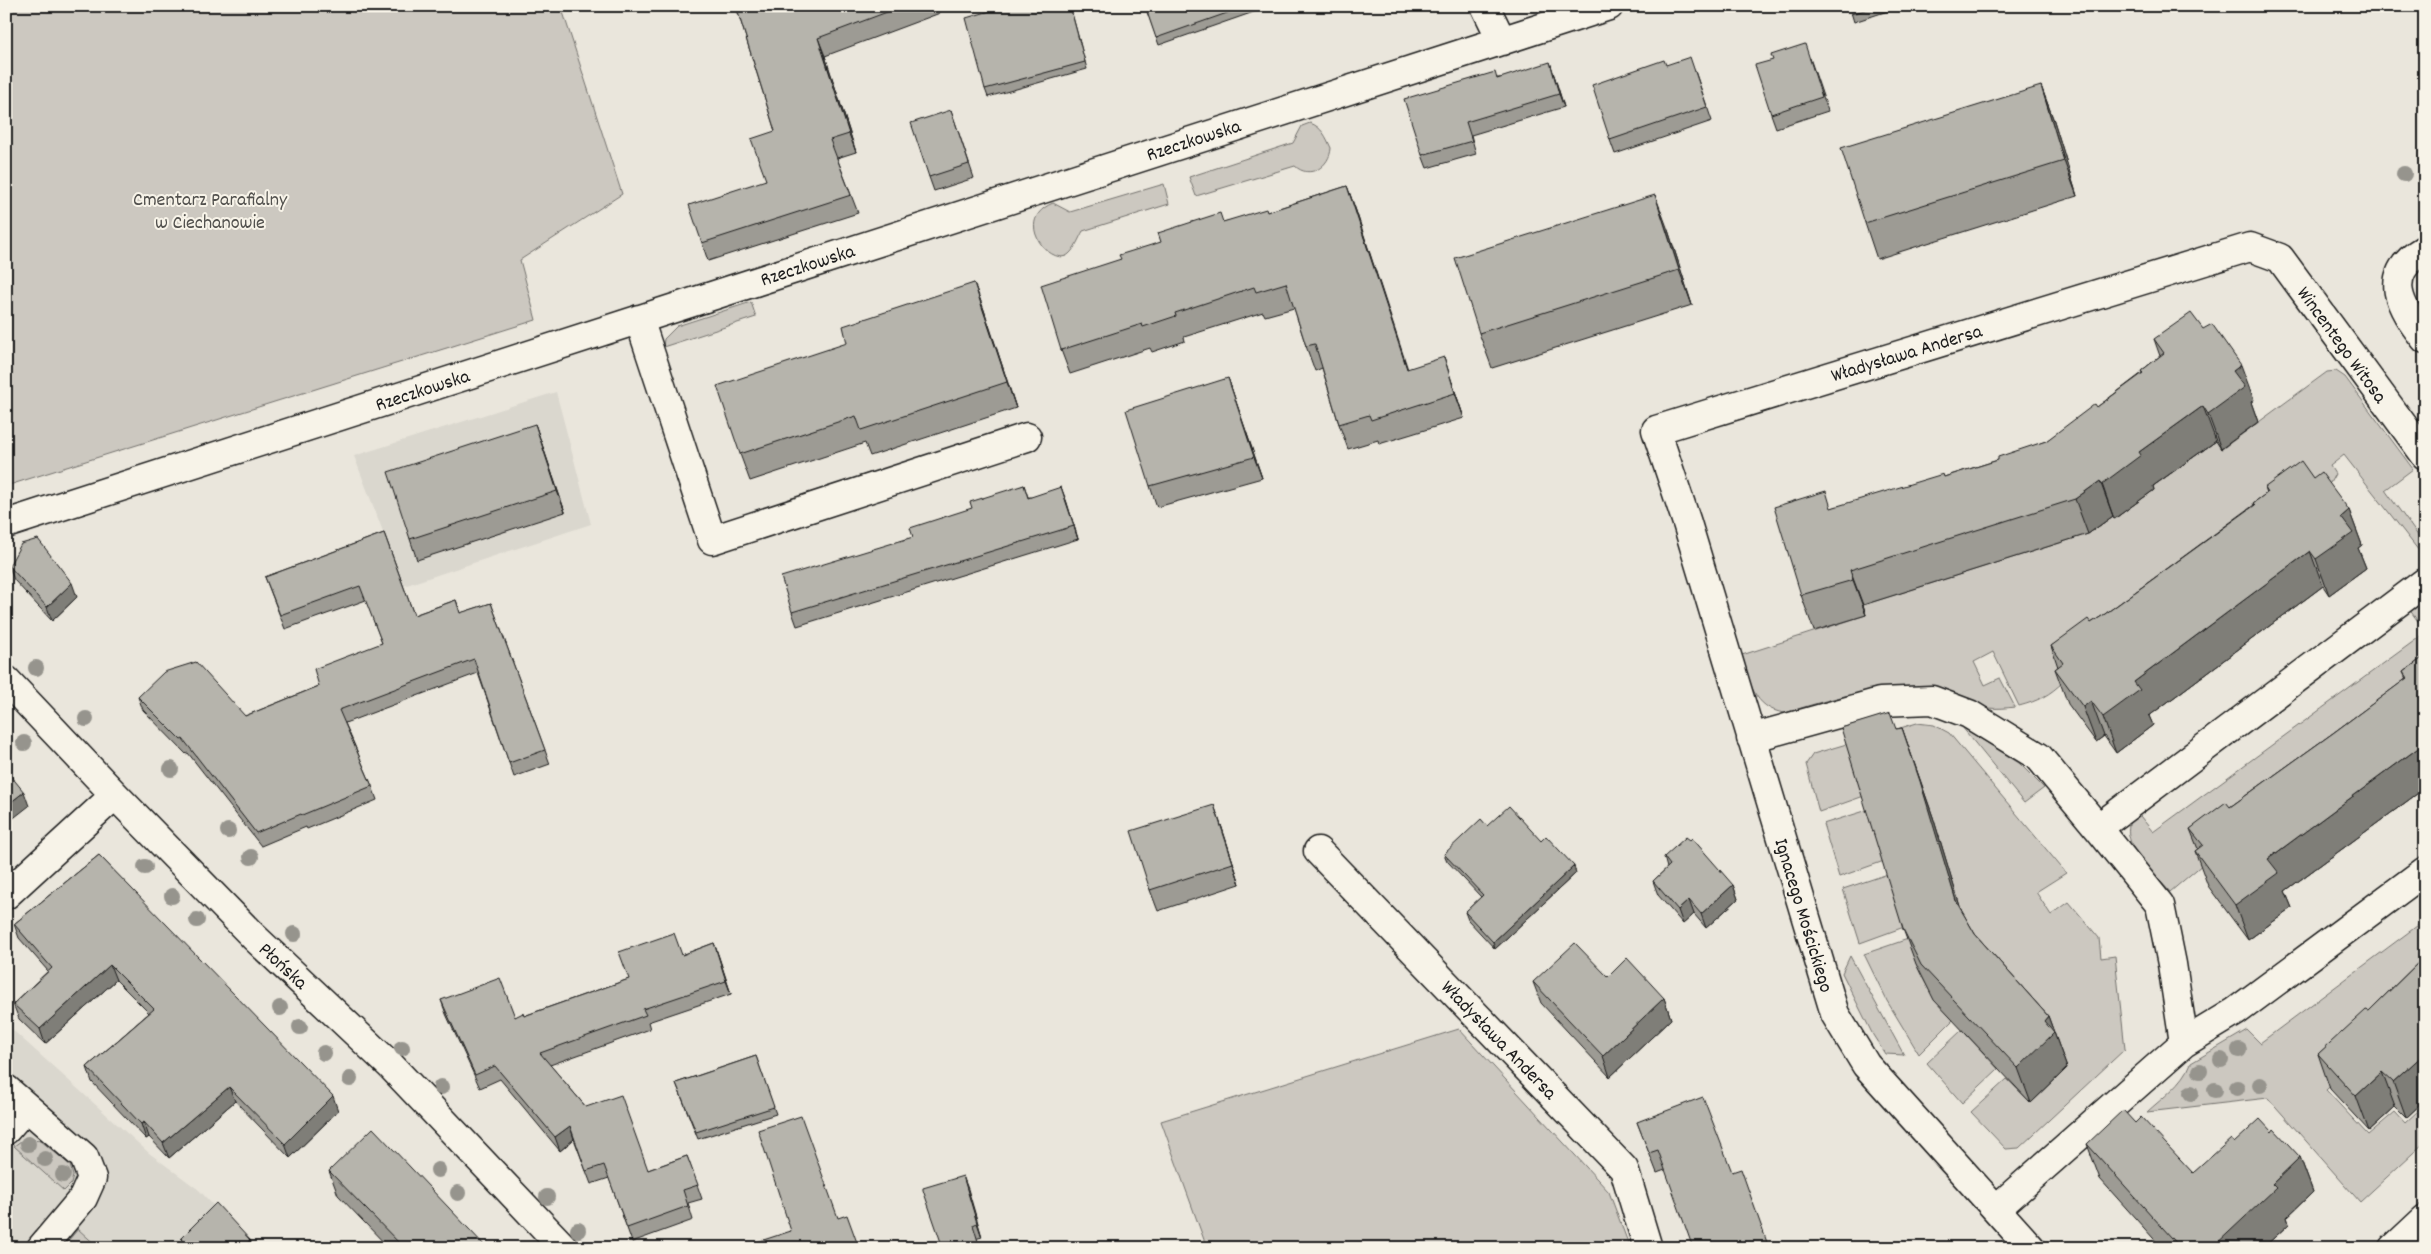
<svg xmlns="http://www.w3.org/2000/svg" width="2431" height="1254" font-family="Dekko,sans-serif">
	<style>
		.built { fill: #dad7ce }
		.green { fill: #ccc8c0; stroke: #74726e }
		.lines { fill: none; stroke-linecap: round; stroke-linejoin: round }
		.minor-casing { stroke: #1c1c1c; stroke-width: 31 }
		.minor { stroke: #f7f3e8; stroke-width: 28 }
		.tree { fill: #96948d }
		.wall { fill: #9d9b94; stroke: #1c1c1c }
		.shaded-wall { fill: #7f7e78; stroke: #1c1c1c }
		.building { fill: #b6b4ac; stroke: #1c1c1c }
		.labels { text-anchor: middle; stroke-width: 4; stroke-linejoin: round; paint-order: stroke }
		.street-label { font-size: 20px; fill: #1c1c1c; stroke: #f7f3e8 }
		.park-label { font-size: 20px; fill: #51504d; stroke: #f7f3e8 }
	</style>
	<rect width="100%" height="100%" fill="#eae6dc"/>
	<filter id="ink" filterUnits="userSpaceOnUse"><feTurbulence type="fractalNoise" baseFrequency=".02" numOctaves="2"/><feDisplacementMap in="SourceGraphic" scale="10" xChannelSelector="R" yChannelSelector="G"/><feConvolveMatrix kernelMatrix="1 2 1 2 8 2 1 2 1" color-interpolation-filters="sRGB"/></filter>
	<g filter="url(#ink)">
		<path class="built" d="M 556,392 L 591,524 L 404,586 L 354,456 Z
			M 6,1024 L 149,1153 L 199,1190 L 253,1248 L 6,1248 Z"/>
		<path class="green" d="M 6,6 L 561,6 L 622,194 L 520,260 L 536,320 L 6,486 Z
			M 1310,123 C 1322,127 1326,137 1331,148 C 1330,166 1310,180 1295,166 L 1196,196 L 1189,177 L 1293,143 L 1302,126 Z
			M 1164,184 L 1169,204 L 1083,231 C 1079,238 1075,249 1069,254 C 1053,269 1010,221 1053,203 L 1070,212 Z
			M 751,302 L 756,317 L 663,347 L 664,339 L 677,326 Z
			M 2336,371 L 2345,377 L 2413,469 L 2385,490 L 2419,537 L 2421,545 L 2419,551 L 2344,455 L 2330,466 L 2335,474 L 2330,483 L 2064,681 C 2050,695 2038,701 2019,706 L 1993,652 L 1974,662 L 1985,685 L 2000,678 L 2015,707 C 2006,708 1996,709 1988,708 C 1968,704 1952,689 1931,687 C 1885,683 1829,699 1785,713 C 1753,709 1749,680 1742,655 L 1866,615 L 1863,605 L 2088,534 L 2113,516 L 2115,519 L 2152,487 L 2216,441 L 2222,449 L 2327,372 Z
			M 2425,597 L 2425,631 L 2409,609 Z
			M 2425,633 L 2425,701 L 2203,864 L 2170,892 C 2152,871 2112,840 2136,811 L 2153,832 Z
			M 1917,723 L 1934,725 L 1949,733 L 2066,873 L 2036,892 L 2051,915 L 2069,902 L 2099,938 L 2101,958 L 2115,956 L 2125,1049 L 2019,1148 L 2006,1149 L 1971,1112 L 2007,1079 L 2031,1103 L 1864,796 L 1819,812 L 1806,764 L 1813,754 Z
			M 1962,727 L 2019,763 L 2044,788 L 2024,803 Z
			M 1868,810 L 1884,861 L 1839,877 L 1823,824 Z
			M 1888,874 L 1904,927 L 1860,943 L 1843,889 Z
			M 2425,920 L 2425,997 L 2326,1090 L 2368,1135 L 2395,1112 L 2405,1123 L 2419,1110 L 2425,1117 L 2425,1142 L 2360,1202 L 2268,1098 L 2147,1112 C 2162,1098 2184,1083 2191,1063 L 2247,1030 L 2260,1043 Z
			M 1908,939 C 1918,973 1929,994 1953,1020 L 1919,1054 L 1887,1001 L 1864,954 Z
			M 1850,956 L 1904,1055 L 1885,1054 L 1873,1035 L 1842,973 Z
			M 1459,1029 L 1609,1192 L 1630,1248 L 1207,1248 L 1161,1121 Z
			M 1962,1030 L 1998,1069 L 1962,1103 L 1927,1063 Z
			M 25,1138 L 40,1140 L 70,1165 L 73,1176 L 71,1184 L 64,1191 L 14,1146 Z
			M 78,1229 L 99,1248 L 62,1248 Z"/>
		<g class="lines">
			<g class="minor-casing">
				<path id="minor" d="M 1485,6 L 1502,41
					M 2425,249 C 2380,275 2400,307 2425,339
					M 639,319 L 712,540 L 1027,437
					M 6,524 L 1609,6
					M 6,680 L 115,795 L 254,937 L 391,1066 L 564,1248
					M 1751,738 L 1880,702 L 1932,700 L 1969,714 L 2039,757 L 2098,828 L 2425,582
					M 2098,828 L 2160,905 L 2172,964 L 2184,1043
					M 1318,851 L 1624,1169 L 1648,1248
					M 6,895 L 115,795
					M 6,1089 L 84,1157 L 92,1178 L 83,1198 L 41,1248
					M 6,1130 L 26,1107
					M 1996,1209 L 2184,1043 L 2235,1012 L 2425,871
					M 2031,1248 L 1866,1065 L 1835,1014 L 1687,523 L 1656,430 L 2250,247 L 2280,258 L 2425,455
					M 2394,1248 L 2425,1219"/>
			</g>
			<use href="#minor" class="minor"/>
		</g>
		<g class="tree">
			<circle cx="2404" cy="174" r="8"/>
			<circle cx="36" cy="668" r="8"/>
			<circle cx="86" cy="719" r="8"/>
			<circle cx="24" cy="743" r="8"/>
			<circle cx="171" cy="769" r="8"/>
			<circle cx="228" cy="831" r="8"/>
			<circle cx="251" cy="857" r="8"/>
			<circle cx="145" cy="867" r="8"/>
			<circle cx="172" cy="896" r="8"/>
			<circle cx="197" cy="920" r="8"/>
			<circle cx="294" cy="934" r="8"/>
			<circle cx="280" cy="1008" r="8"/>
			<circle cx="300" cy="1027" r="8"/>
			<circle cx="402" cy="1048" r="8"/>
			<circle cx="2239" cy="1050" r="8"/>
			<circle cx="324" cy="1053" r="8"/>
			<circle cx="2221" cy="1060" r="8"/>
			<circle cx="2200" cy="1071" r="8"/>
			<circle cx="350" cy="1079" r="8"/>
			<circle cx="2260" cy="1085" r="8"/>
			<circle cx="441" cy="1087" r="8"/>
			<circle cx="2237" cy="1088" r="8"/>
			<circle cx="2215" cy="1090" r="8"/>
			<circle cx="2191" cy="1093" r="8"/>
			<circle cx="28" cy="1144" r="8"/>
			<circle cx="45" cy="1159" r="8"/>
			<circle cx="438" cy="1170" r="8"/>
			<circle cx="63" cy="1175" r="8"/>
			<circle cx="458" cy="1193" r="8"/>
			<circle cx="547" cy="1197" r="8"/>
			<circle cx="578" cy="1230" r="8"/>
		</g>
		<path class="wall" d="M 736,6 L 937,6 L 940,13 L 825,56 L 856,152 L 837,158 L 858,213 L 708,261 L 702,243 L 766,180 L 775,131 Z
			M 996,6 L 1070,6 L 1087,69 L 988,97 L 985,89 L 997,9 Z
			M 1145,6 L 1271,6 L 1159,45 Z
			M 1849,6 L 1889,6 L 1891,10 L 1854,22 Z
			M 1810,58 L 1828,111 L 1776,128 L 1771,114 Z
			M 1666,65 L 1695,71 L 1712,121 L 1615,154 L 1610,140 Z
			M 1554,75 L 1564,107 L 1471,135 L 1476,154 L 1427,168 L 1422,155 L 1497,78 Z
			M 2041,86 L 2054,121 L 2077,196 L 1877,259 L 1865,223 Z
			M 951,110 L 974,178 L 934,191 L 929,177 Z
			M 1347,186 L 1356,211 L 1407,369 L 1452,382 L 1464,418 L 1379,444 L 1378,440 L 1348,449 L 1339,424 L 1322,368 L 1315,371 L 1306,346 L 1294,308 L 1265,316 L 1263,312 L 1184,337 L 1185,341 L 1152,352 L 1150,348 L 1070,374 L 1061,350 L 1121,259 L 1223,222 L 1267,212 Z
			M 1668,230 L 1692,305 L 1492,368 L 1479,333 Z
			M 974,283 L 984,310 L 1016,408 L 870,456 L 865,443 L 750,481 L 740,454 L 847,343 Z
			M 2154,339 L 2254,400 L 2251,402 L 2258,422 L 2221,449 L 2216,441 L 2153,486 L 2154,490 L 2114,519 L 2113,516 L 2088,534 L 1863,605 L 1866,615 L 1814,631 L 1801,595 L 1832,508 L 1944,477 L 1998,460 L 2046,441 L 2097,407 L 2142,373 L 2141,371 L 2160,356 Z
			M 1228,378 L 1262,478 L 1157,507 L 1150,486 Z
			M 535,424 L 565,512 L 417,560 L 410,539 Z
			M 2313,478 L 2349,510 L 2362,545 L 2358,548 L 2366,568 L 2329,595 L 2323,586 L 2149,716 L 2153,725 L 2116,753 L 2104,736 L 2096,742 L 2068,704 L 2055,669 L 2058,667 L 2051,646 L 2091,623 L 2105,614 L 2254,505 L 2253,503 L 2266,494 L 2264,488 Z
			M 1024,485 L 1028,497 L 1066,500 L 1078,539 L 797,626 L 792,612 L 913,537 Z
			M 384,533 L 414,615 L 456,600 L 461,613 L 491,603 L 550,764 L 514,777 L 478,673 L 345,723 L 372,786 L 377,800 L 307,829 L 306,827 L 261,846 L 188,753 L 186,754 L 143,710 L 138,697 L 245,716 L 319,686 L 382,643 L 366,600 L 285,629 L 265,577 Z
			M 9,566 L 77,597 L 52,621 L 14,580 Z
			M 2425,656 L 2425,788 L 2285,891 L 2292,908 L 2248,940 L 2208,886 L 2195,851 L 2198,849 L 2190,829 L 2230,807 L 2333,733 L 2406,679 L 2403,672 Z
			M 1902,728 L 1933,817 L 1961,910 L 1975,934 L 2048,1016 L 2067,1068 L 2031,1103 L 1934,1000 L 1916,964 L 1903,929 L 1896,729 Z
			M 1221,825 L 1240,884 L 1158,911 L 1150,890 Z
			M 1487,826 L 1541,841 L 1576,873 L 1495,949 L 1468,920 L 1465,912 L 1481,897 L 1447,861 L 1444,854 Z
			M 99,855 L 338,1111 L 290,1158 L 235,1101 L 169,1158 L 149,1137 L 146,1139 L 92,1082 L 87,1067 L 149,1013 L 116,980 L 45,1044 L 19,1019 L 13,1004 L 48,971 L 19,938 L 14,924 Z
			M 1664,857 L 1733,885 L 1738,899 L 1706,928 L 1694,914 L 1683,924 L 1658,895 L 1653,881 L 1667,868 Z
			M 714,943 L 731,994 L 648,1022 L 650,1029 L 550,1065 L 586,1107 L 648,1170 L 687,1156 L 702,1199 L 688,1203 L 693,1220 L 632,1242 L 609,1178 L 591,1184 L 574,1139 L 560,1151 L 500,1079 L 480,1088 L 446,1014 L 441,1000 L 515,1017 L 524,1016 L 629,979 L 682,955 Z
			M 2425,956 L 2425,1100 L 2406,1118 L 2395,1107 L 2369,1131 L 2330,1089 L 2318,1054 L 2369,1011 Z
			M 1608,977 L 1664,998 L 1671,1019 L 1610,1077 L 1541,1003 L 1533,982 Z
			M 756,1056 L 776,1114 L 698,1139 L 676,1083 Z
			M 1637,1122 L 1732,1172 L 1665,1170 L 1657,1173 Z
			M 2135,1123 L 2193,1173 L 2234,1143 L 2272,1132 L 2300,1157 L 2313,1192 L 2287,1217 L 2289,1224 L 2263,1248 L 2162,1248 L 2100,1179 L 2087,1144 Z
			M 329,1171 L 487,1248 L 389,1248 L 338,1195 Z
			M 963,1176 L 982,1237 L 943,1248 Z
			M 181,1238 L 250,1240 L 253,1248 L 185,1248 Z"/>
		<path class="shaded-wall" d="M 818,38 L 825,56 L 856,152 L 849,134 Z
			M 1550,62 L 1554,75 L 1564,107 L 1559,94 Z
			M 2041,86 L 2054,121 L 2077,196 L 2064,161 Z
			M 1347,186 L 1356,211 L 1416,394 L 1407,369 Z
			M 1655,195 L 1668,230 L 1692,305 L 1679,270 Z
			M 974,283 L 984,310 L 1016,408 L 1007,382 Z
			M 1444,357 L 1452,382 L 1464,418 L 1455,393 Z
			M 2241,365 L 2254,400 L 2251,402 L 2258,422 L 2221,449 L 2208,414 L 2233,371 Z
			M 1228,378 L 1235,399 L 1262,478 L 1254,457 Z
			M 2203,406 L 2216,441 L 2153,486 L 2154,490 L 2114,519 L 2102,484 L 2139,452 Z
			M 535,424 L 542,444 L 565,512 L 557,491 Z
			M 2100,481 L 2113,516 L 2088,534 L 2075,499 Z
			M 1061,487 L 1066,500 L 1078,539 L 1074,526 Z
			M 2349,510 L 2362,545 L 2358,548 L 2366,568 L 2329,595 L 2316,559 L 2341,517 Z
			M 2310,551 L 2323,586 L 2149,716 L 2153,725 L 2116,753 L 2103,717 L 2134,682 Z
			M 1850,570 L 1863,605 L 1866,615 L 1853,580 Z
			M 72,583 L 77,597 L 52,621 L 47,607 Z
			M 2091,701 L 2104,736 L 2096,742 L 2083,707 Z
			M 1902,728 L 1933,817 L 1969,936 L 1956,901 Z
			M 2425,743 L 2425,788 L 2285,891 L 2292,908 L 2248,940 L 2235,905 L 2268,859 Z
			M 24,792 L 29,806 L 6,824 L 6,806 Z
			M 1214,805 L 1221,825 L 1240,884 L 1233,863 Z
			M 1574,866 L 1576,873 L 1495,949 L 1493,942 Z
			M 1733,885 L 1738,899 L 1706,928 L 1701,914 Z
			M 1689,900 L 1694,914 L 1683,924 L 1678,910 Z
			M 714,943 L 719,957 L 731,994 L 726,981 Z
			M 110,965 L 116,980 L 45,1044 L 40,1029 Z
			M 1664,998 L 1671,1019 L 1610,1077 L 1603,1056 Z
			M 2048,1016 L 2067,1068 L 2031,1103 L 2018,1068 L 2044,1021 Z
			M 2425,1053 L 2425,1100 L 2406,1118 L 2393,1082 Z
			M 2382,1072 L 2395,1107 L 2369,1131 L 2356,1096 Z
			M 229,1087 L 235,1101 L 169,1158 L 163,1143 Z
			M 333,1096 L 338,1111 L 290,1158 L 285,1144 Z
			M 144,1122 L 149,1137 L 146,1139 L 141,1124 Z
			M 570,1126 L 574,1139 L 560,1151 L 555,1137 Z
			M 2300,1157 L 2313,1192 L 2287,1217 L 2289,1224 L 2263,1248 L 2212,1248 L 2272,1184 Z
			M 963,1176 L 968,1189 L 982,1237 L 977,1223 Z
			M 250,1240 L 253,1248 L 242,1248 Z"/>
		<path class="building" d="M 736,6 L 903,6 L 818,38 L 849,134 L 830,140 L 851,195 L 702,243 L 689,205 L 766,180 L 751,139 L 775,131 Z
			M 996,6 L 1070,6 L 1085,62 L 985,89 L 966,18 L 997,9 Z
			M 1145,6 L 1247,6 L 1156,38 Z
			M 1849,6 L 1878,6 L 1851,14 Z
			M 1805,44 L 1822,97 L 1771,114 L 1755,65 L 1773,60 L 1771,55 Z
			M 1690,57 L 1707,107 L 1610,140 L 1592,85 L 1664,60 L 1666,65 Z
			M 1550,62 L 1559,94 L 1466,122 L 1472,141 L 1422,155 L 1404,99 L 1495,72 L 1497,79 Z
			M 2041,86 L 2064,161 L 1865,223 L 1841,148 Z
			M 951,110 L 969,164 L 929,177 L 911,123 Z
			M 1347,186 L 1407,369 L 1444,357 L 1455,393 L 1371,420 L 1369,415 L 1339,424 L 1315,344 L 1306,346 L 1286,283 L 1256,292 L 1254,287 L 1175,313 L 1176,316 L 1143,327 L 1142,324 L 1061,350 L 1041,285 L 1121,259 L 1119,255 L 1161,242 L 1158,233 L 1220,213 L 1223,222 L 1266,209 L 1267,212 Z
			M 1655,195 L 1679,270 L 1479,333 L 1455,258 Z
			M 974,283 L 1007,382 L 861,430 L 856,416 L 740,454 L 717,386 L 847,343 L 843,326 Z
			M 2191,313 L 2203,329 L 2212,324 L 2241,365 L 2233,371 L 2245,387 L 2208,414 L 2203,406 L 2139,452 L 2141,455 L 2102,484 L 2100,481 L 2075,499 L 1850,570 L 1853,580 L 1801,595 L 1774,507 L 1826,491 L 1831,508 L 1943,474 L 1944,477 L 1998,460 L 1998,457 L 2046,441 L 2095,404 L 2097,407 L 2143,373 L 2141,371 L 2164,353 L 2154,339 Z
			M 1228,378 L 1254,457 L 1150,486 L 1126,410 Z
			M 535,424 L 557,491 L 410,539 L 388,472 Z
			M 2301,461 L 2313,478 L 2321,472 L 2349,510 L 2341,517 L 2353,533 L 2316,559 L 2310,551 L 2134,682 L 2140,690 L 2103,717 L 2091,701 L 2083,707 L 2055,669 L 2063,663 L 2051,646 L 2088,619 L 2091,623 L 2105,614 L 2255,505 L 2253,503 L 2267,493 L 2264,488 Z
			M 1024,485 L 1028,498 L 1061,487 L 1074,526 L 792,612 L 781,577 L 913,537 L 910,528 L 972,508 L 970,502 Z
			M 384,533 L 414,615 L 456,600 L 460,613 L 491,603 L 545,750 L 509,763 L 474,659 L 339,710 L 372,786 L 302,815 L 301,814 L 256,833 L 183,739 L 181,740 L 138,697 L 164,672 L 196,662 L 245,716 L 319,686 L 314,669 L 382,643 L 360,586 L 280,615 L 265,577 Z
			M 38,539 L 72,583 L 47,607 L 9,566 L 21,544 Z
			M 2425,656 L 2425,743 L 2268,859 L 2279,873 L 2235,905 L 2195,851 L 2203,845 L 2190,829 L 2226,802 L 2230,807 L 2333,733 L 2407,678 L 2403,672 Z
			M 1890,713 L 1896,729 L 1902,728 L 1920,781 L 1956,901 L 1975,934 L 2048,1016 L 2044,1021 L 2054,1033 L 2018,1068 L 1921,965 L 1903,929 L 1841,728 Z
			M 6,770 L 24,792 L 6,806 Z
			M 1214,805 L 1233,863 L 1150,890 L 1131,831 Z
			M 1509,806 L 1541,841 L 1546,836 L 1574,866 L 1493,942 L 1465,912 L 1483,895 L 1444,854 L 1481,819 L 1487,826 Z
			M 1686,837 L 1690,840 L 1692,838 L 1733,885 L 1701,914 L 1689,900 L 1678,910 L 1653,881 L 1670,865 L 1664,857 Z
			M 99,855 L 333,1096 L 285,1144 L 229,1087 L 163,1143 L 144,1122 L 141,1124 L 87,1067 L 154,1009 L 110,965 L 40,1029 L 13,1004 L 52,968 L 14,924 Z
			M 674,933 L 682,955 L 714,943 L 726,981 L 643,1009 L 646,1015 L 540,1053 L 586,1107 L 621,1095 L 648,1170 L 687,1156 L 698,1185 L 683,1190 L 688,1206 L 627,1228 L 604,1165 L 586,1171 L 570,1126 L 555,1137 L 495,1066 L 475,1075 L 441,1000 L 500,978 L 515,1017 L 523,1013 L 524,1016 L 629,979 L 619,952 Z
			M 1575,943 L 1608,977 L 1627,958 L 1664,998 L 1603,1056 L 1533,982 Z
			M 2425,956 L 2425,1053 L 2393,1082 L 2382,1072 L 2356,1096 L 2318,1054 L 2366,1010 L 2369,1011 Z
			M 756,1056 L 774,1107 L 696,1132 L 676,1083 Z
			M 1703,1097 L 1732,1172 L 1741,1169 L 1769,1248 L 1693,1248 L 1658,1150 L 1649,1153 L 1637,1122 Z
			M 2123,1110 L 2135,1123 L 2141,1117 L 2193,1173 L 2231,1139 L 2234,1143 L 2260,1119 L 2272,1132 L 2274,1129 L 2300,1157 L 2272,1184 L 2276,1188 L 2212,1248 L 2181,1248 L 2087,1144 Z
			M 801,1116 L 838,1218 L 847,1215 L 859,1248 L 739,1248 L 791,1231 L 758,1130 Z
			M 373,1128 L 487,1248 L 404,1248 L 329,1171 Z
			M 963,1176 L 977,1223 L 973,1225 L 980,1248 L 943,1248 L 923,1190 L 923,1188 Z
			M 216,1203 L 250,1240 L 242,1248 L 191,1248 L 181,1238 Z"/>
	</g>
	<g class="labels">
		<g class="street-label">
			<text transform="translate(1193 139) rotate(-18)" y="7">Rzeczkowska</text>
			<text transform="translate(807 264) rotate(-18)" y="7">Rzeczkowska</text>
			<text transform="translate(2343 344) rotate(54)" y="7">Wincentego Witosa</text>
			<text transform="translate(1906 352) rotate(-17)" y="7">Władysława Andersa</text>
			<text transform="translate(422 389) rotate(-18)" y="7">Rzeczkowska</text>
			<text transform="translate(1805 915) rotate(73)" y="7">Ignacego Mościckiego</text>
			<text transform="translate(284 965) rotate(43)" y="7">Płońska</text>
			<text transform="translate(1500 1039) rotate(46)" y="7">Władysława Andersa</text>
		</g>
		<g class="park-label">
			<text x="210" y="205">Cmentarz Parafialny<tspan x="210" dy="23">w Ciechanowie</tspan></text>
		</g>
	</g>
	<rect width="2431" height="1254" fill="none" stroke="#f7f3e8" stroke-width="25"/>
	<rect x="12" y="12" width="2406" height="1229" fill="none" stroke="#1c1c1c" stroke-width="2" filter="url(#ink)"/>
</svg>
